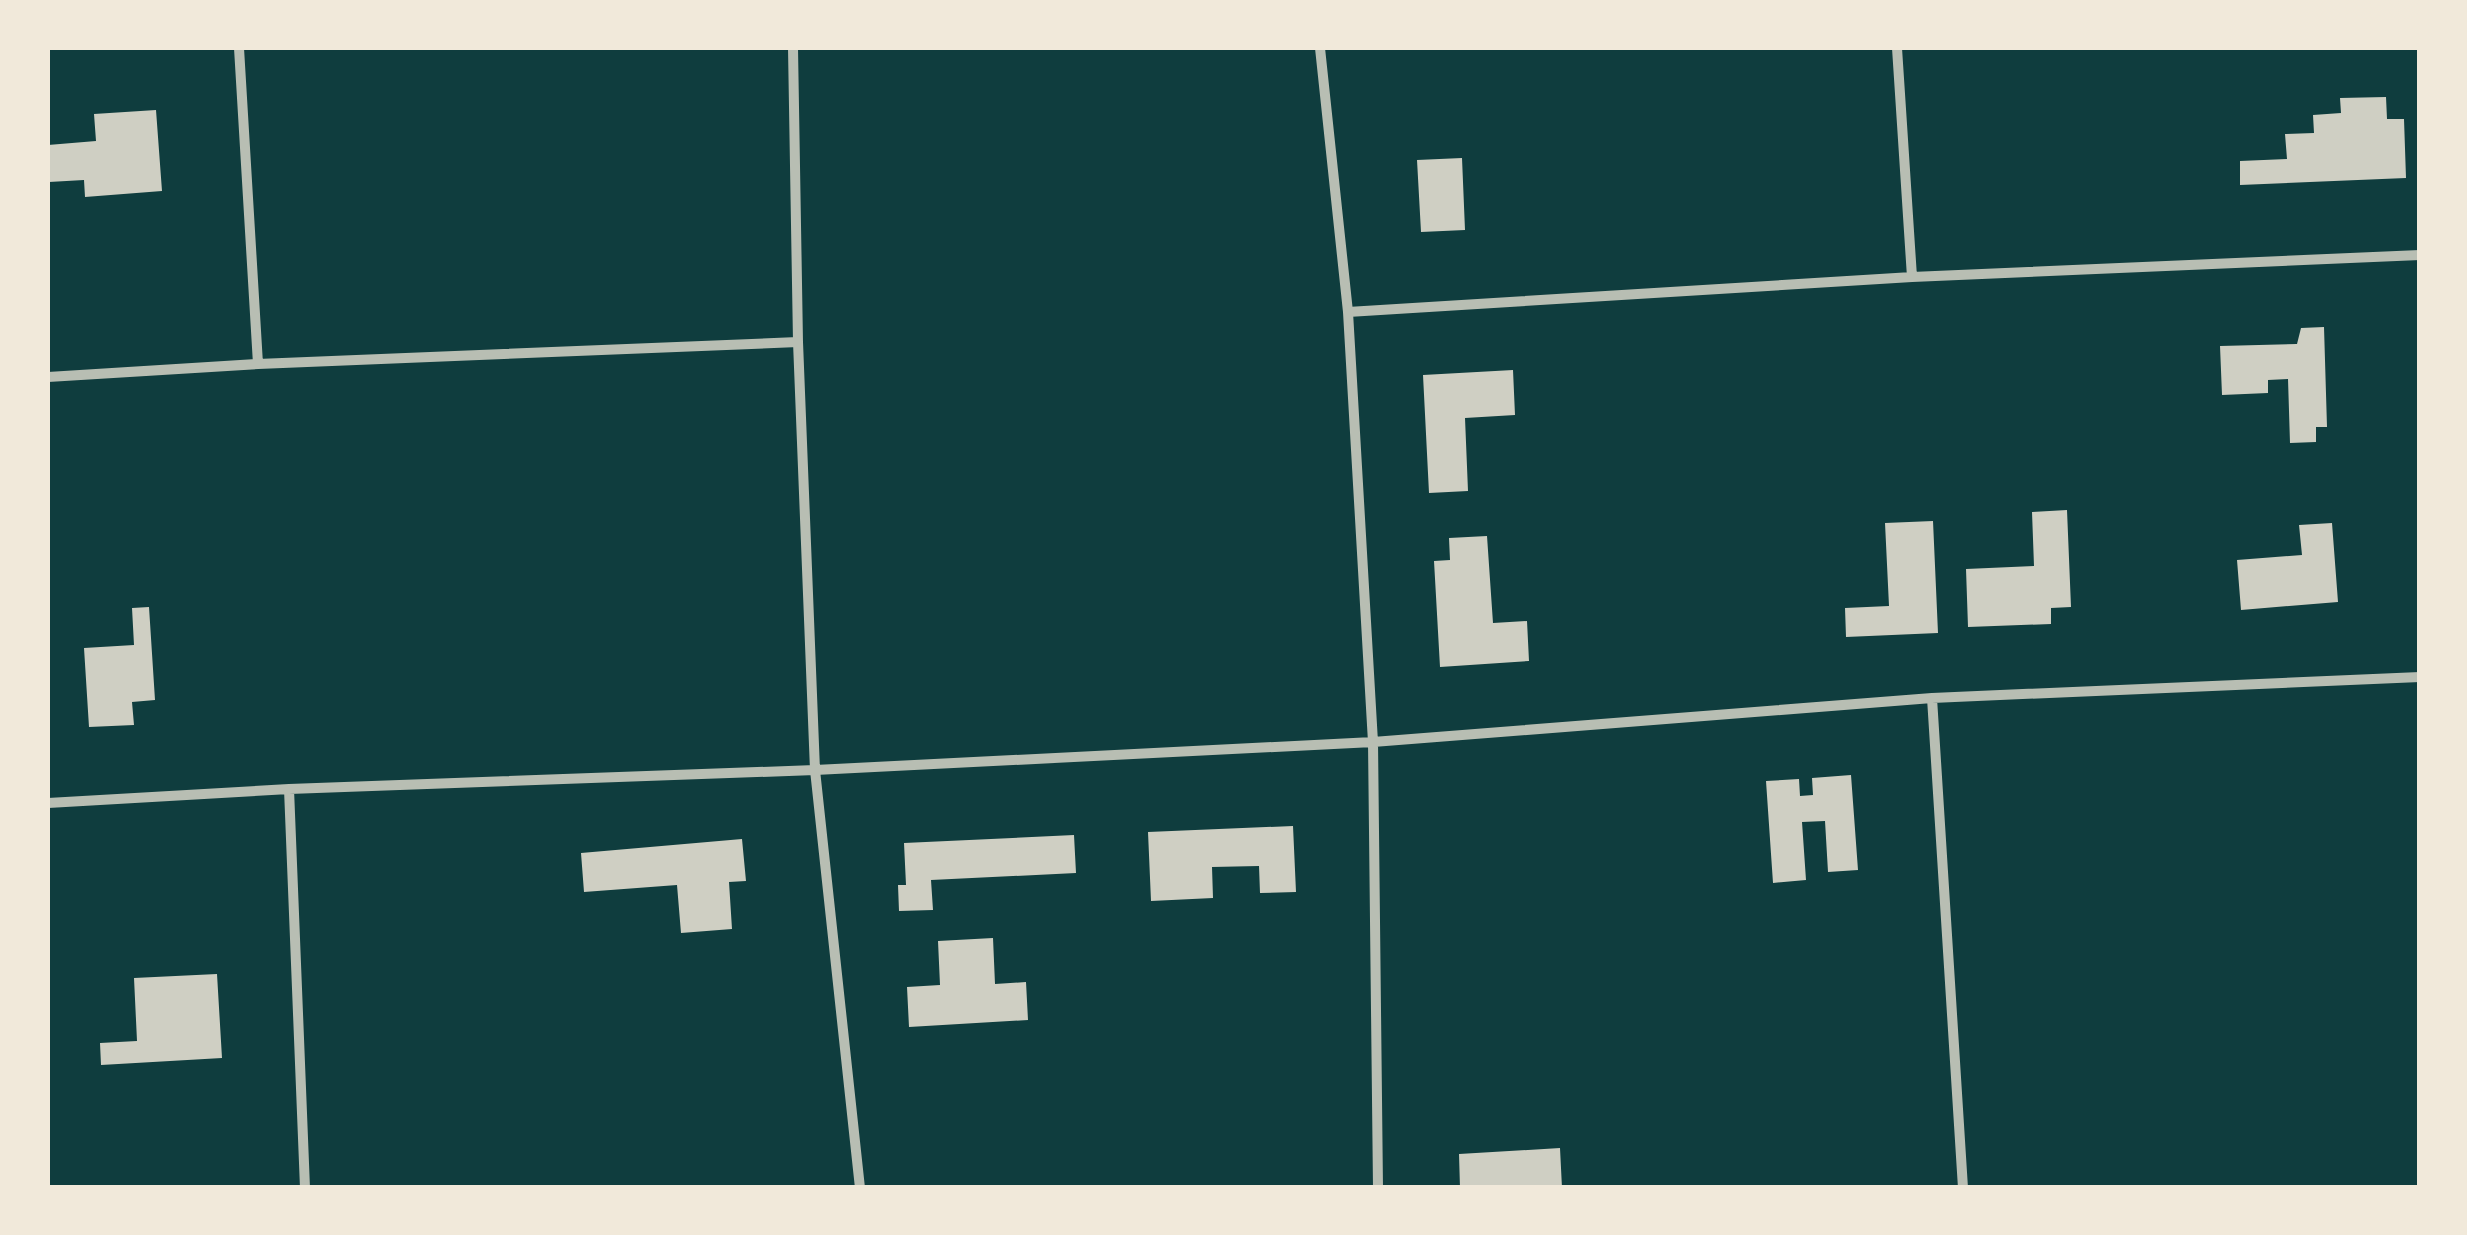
<svg xmlns="http://www.w3.org/2000/svg" width="2467" height="1235" font-family="Quicksand,sans-serif">
	<style>
		.building { fill: #cfcfc3 }
		.lines { fill: none; stroke-linecap: round; stroke-linejoin: round }
		.minor { stroke: #b8beb3; stroke-width: 10 }
	</style>
	<rect width="100%" height="100%" fill="#0f3d3e"/>
	<path class="building" d="M 2386,97 L 2387,119 L 2404,119 L 2406,178 L 2240,185 L 2240,161 L 2287,159 L 2285,134 L 2314,133 L 2313,115 L 2341,113 L 2340,98 Z
		M 156,110 L 162,191 L 85,197 L 84,180 L 49,182 L 48,145 L 96,141 L 94,114 Z
		M 1462,158 L 1465,230 L 1421,232 L 1417,160 Z
		M 2324,327 L 2327,427 L 2316,427 L 2316,442 L 2290,443 L 2288,379 L 2268,380 L 2268,393 L 2222,395 L 2220,346 L 2297,344 L 2301,328 Z
		M 1513,370 L 1515,415 L 1465,418 L 1468,491 L 1429,493 L 1423,375 Z
		M 2067,510 L 2071,607 L 2051,608 L 2051,624 L 1968,627 L 1966,569 L 2034,566 L 2032,512 Z
		M 1933,521 L 1938,633 L 1846,637 L 1845,608 L 1889,606 L 1885,523 Z
		M 2332,523 L 2338,602 L 2241,610 L 2237,560 L 2302,555 L 2299,525 Z
		M 1487,536 L 1493,623 L 1527,621 L 1529,661 L 1440,667 L 1434,561 L 1450,560 L 1449,538 Z
		M 149,607 L 155,700 L 132,702 L 134,725 L 89,727 L 84,648 L 134,645 L 132,608 Z
		M 1851,775 L 1858,870 L 1828,872 L 1825,821 L 1802,822 L 1806,880 L 1773,883 L 1766,781 L 1799,779 L 1800,796 L 1813,795 L 1812,778 Z
		M 1293,826 L 1296,892 L 1260,893 L 1259,866 L 1212,867 L 1213,898 L 1151,901 L 1148,832 Z
		M 1074,835 L 1076,873 L 931,880 L 933,910 L 899,911 L 898,885 L 906,885 L 904,843 Z
		M 742,839 L 746,881 L 729,882 L 732,929 L 681,933 L 677,885 L 584,892 L 581,853 Z
		M 993,938 L 995,984 L 1026,982 L 1028,1020 L 909,1027 L 907,987 L 940,985 L 938,941 Z
		M 217,974 L 222,1058 L 101,1065 L 100,1043 L 137,1041 L 134,978 Z
		M 1560,1148 L 1562,1188 L 1460,1188 L 1459,1154 Z"/>
	<g class="lines">
		<path class="minor" d="M 239,48 L 258,364
			M 793,48 L 798,342 L 815,770 L 860,1188
			M 1320,48 L 1348,312 L 1373,742 L 1378,1188
			M 1897,48 L 1912,277
			M 1348,312 L 1912,277 L 2420,255
			M 48,377 L 258,364 L 798,342
			M 1932,698 L 1963,1188
			M 289,789 L 305,1188
			M 48,803 L 289,789 L 815,770 L 1373,742 L 1932,698 L 2420,677"/>
	</g>
	<rect width="2467" height="1235" fill="none" stroke="#f1e9da" stroke-width="100"/>
</svg>
